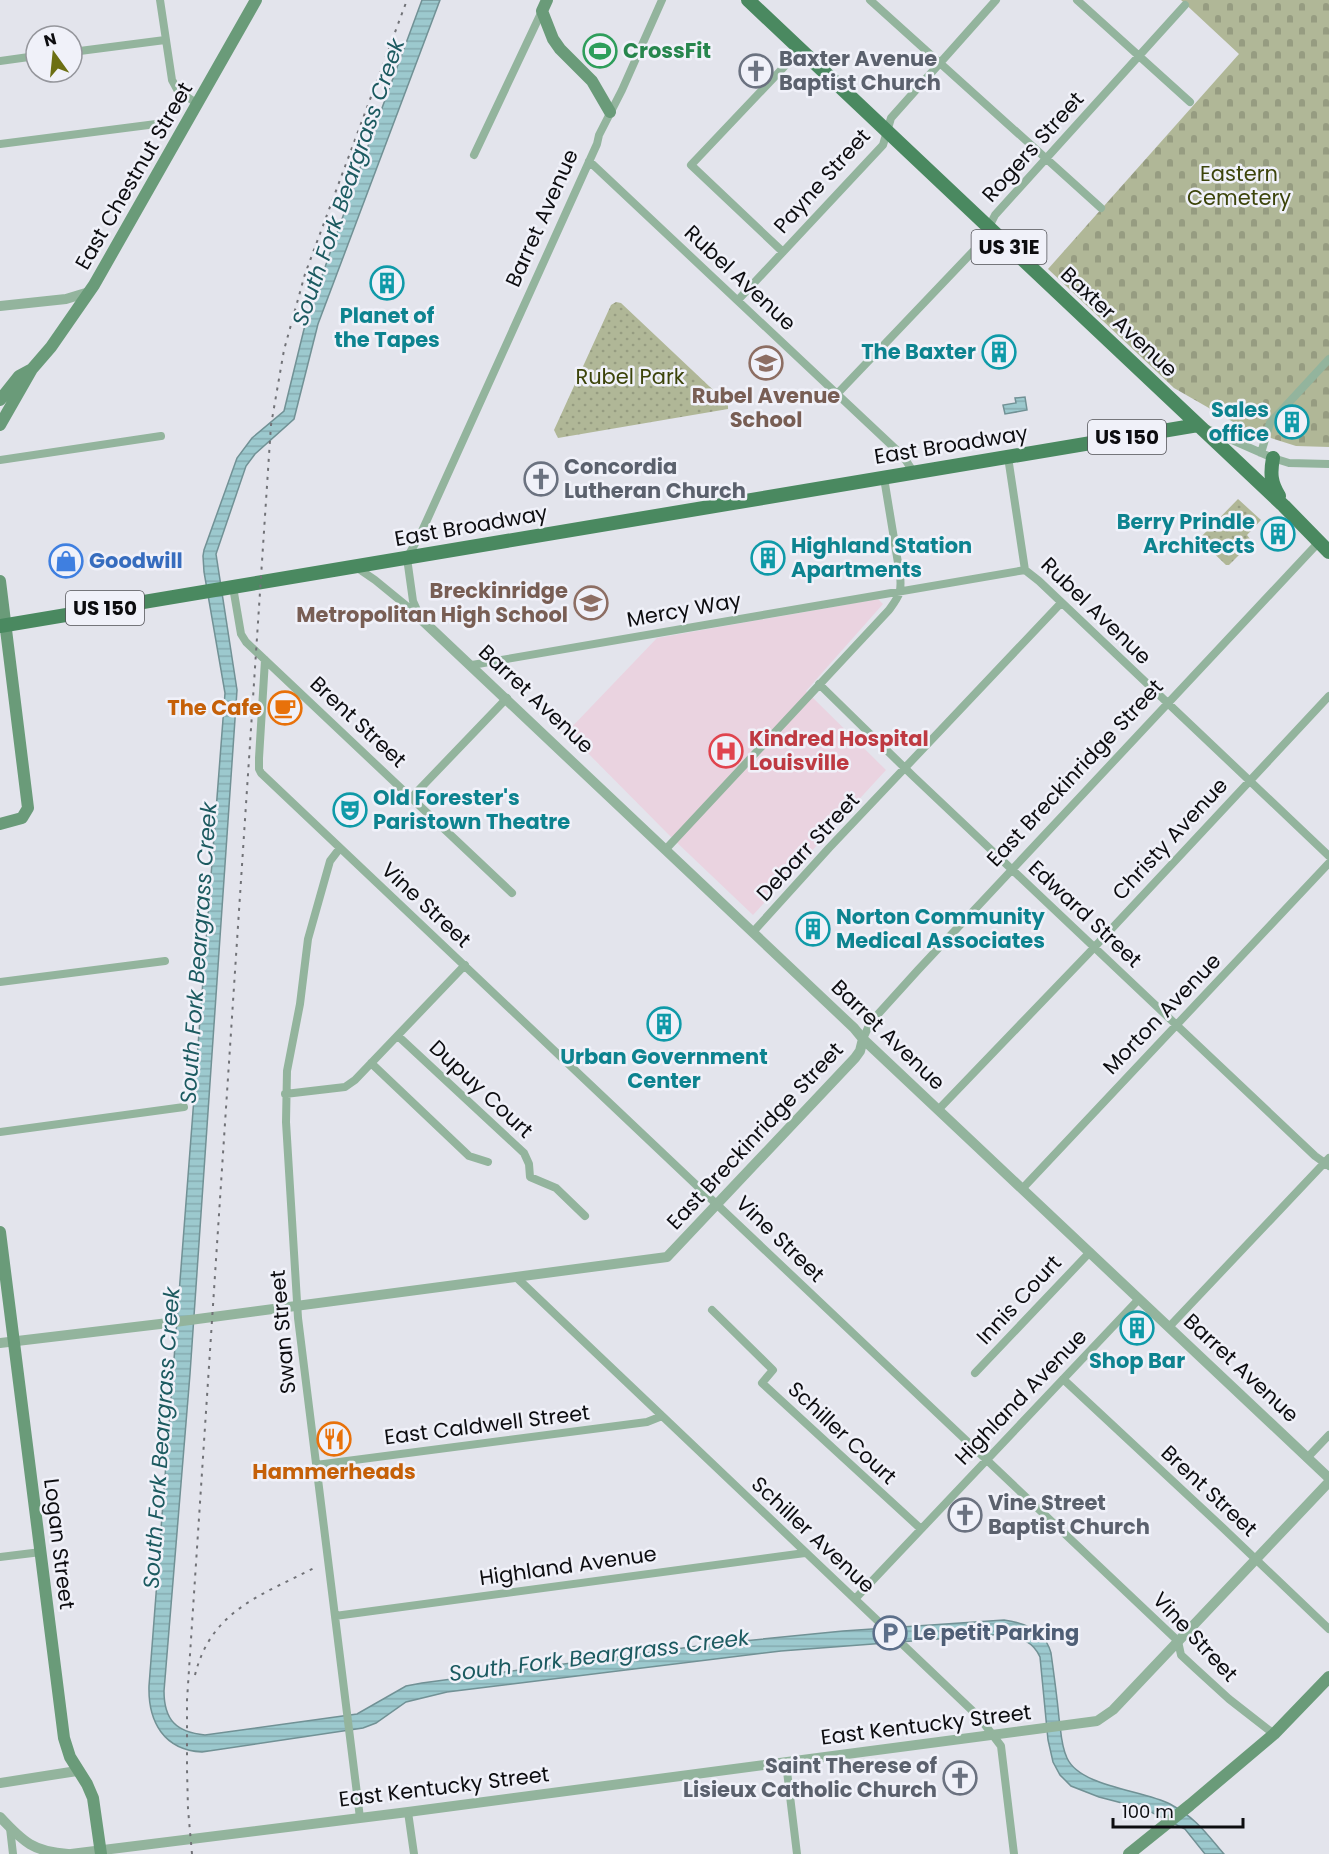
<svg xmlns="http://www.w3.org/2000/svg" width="1329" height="1854" font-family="Poppins,sans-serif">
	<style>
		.medical { fill: #ead3e0 }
		.cemetery { fill: url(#cemetery-stones) }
		.park { fill: url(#park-dots) }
		.water { fill: url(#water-rules); stroke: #719195; stroke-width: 1.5 }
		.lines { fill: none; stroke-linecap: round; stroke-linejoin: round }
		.minor { stroke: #93b49d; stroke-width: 8 }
		.tertiary { stroke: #93b49d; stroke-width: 10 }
		.secondary { stroke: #6a9b79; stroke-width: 12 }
		.primary { stroke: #4a8960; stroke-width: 14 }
		.rail { stroke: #717277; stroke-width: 2; stroke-dasharray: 3 6; stroke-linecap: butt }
		.labels { text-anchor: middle; stroke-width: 5; stroke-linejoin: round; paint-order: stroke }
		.shield { fill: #f0f1f9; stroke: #515156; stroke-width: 1.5 }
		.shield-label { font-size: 20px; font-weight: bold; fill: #0d0d10 }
		.leisure-label { font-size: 21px; font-weight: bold; fill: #27864d; stroke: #f0f1f9; text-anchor: start }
		.worship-label { font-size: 21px; font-weight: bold; fill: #5b616d; stroke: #f0f1f9; text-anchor: start }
		.street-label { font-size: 21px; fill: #0d0d10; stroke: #f0f1f9 }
		.park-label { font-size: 21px; fill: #3c440a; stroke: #f0f1f9 }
		.culture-label { font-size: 21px; font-weight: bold; fill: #0d838f; stroke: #f0f1f9 }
		.education-label { font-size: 21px; font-weight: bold; fill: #785e54; stroke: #f0f1f9 }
		.shop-label { font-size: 21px; font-weight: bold; fill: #366cbe; stroke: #f0f1f9; text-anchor: start }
		.food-label { font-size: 21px; font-weight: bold; fill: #c56008; stroke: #f0f1f9; text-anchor: end }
		.health-label { font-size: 21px; font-weight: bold; fill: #be3a42; stroke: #f0f1f9; text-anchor: start }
		.service-label { font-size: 21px; font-weight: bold; fill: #4e5e75; stroke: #f0f1f9; text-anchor: start }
		.water-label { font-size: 22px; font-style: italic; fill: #1c5a60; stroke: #f0f1f9 }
	</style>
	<defs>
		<pattern id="cemetery-stones" width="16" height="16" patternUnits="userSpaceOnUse" patternTransform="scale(1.5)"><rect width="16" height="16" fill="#b0b797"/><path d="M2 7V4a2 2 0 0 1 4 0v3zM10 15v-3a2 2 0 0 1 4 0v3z" fill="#969c81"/></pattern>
		<pattern id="park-dots" width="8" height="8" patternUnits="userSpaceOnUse" patternTransform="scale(1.5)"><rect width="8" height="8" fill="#b0b797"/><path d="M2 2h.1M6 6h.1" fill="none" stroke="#969c81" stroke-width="1.8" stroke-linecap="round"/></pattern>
		<pattern id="water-rules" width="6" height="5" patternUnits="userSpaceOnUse" patternTransform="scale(1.5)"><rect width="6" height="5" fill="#9cc9ce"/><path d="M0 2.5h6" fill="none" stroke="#85abb0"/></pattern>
	</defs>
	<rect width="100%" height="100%" fill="#e3e4ec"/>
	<path class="medical" d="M 878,599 L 883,604 L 806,691 L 886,770 L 753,915 L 670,836 L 567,732 L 657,638 Z"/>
	<path class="cemetery" d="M 1181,0 L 1329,0 L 1329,447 L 1296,446 L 1249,431 L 1174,388 L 1048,269 L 1239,54 Z"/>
	<path class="park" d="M 616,302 L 621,303 L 728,404 L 728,409 L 558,438 L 554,430 L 611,305 Z
		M 1238,499 L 1261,520 L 1247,535 L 1250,539 L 1244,546 L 1246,548 L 1229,565 L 1226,565 L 1199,539 Z"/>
	<path class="water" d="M 422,0 L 440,0 L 318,324 L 294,419 L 255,454 L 246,466 L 216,554 L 237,690 L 190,1374 L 164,1691 C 164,1720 176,1732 205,1735 L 357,1714 L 406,1686 L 422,1683 L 713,1644 L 843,1631 L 1004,1620 C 1026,1623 1045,1631 1051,1653 C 1054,1675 1057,1696 1059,1718 C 1061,1731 1061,1746 1067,1758 C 1080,1787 1143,1790 1170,1804 C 1197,1819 1205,1832 1224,1854 L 1205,1854 L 1185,1829 L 1145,1809 L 1099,1797 L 1071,1786 L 1060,1775 L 1053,1762 L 1048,1740 L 1040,1657 C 1033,1641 1020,1638 1004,1634 L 781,1651 L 447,1692 L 406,1702 L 376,1723 L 363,1728 L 202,1752 C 164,1750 148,1722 149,1686 L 225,693 L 204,572 L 203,556 L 204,550 L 237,458 L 252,438 L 284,411 L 306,321 L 365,154 Z
		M 1025,397 L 1027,410 L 1005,414 L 1003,405 L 1016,403 L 1015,398 Z"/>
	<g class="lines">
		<path class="minor" d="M 160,0 L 172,80 L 178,91 L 198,104
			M 870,0 L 1101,208
			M 1077,0 L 1190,102
			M 72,52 L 165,40
			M 0,61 L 36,56
			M 0,144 L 164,123
			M 474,155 L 542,11
			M 589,161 L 903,456 L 914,473
			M 783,252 L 691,165 L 800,50
			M 738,300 L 883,145 L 891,118 L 996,0
			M 837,394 L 981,243 L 995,215 L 1185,5
			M 1207,429 L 1273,458 L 1289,463 L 1329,464
			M 1261,453 L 1270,423 L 1329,359
			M 1008,457 L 1025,570 L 1039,581 L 1329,856
			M 0,460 L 161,436
			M 356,567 L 375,580 L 419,616
			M 233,587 L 241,634 L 246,642 L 512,893
			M 421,619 L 413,601 L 407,558 L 422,531 L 597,144 L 599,135 L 622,90 L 662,0
			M 265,660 L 259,758 L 259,769 L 261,773 L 1178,1641 L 1181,1655 L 1195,1668 L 1229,1699 L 1274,1734
			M 472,665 L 1025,570
			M 819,684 L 913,776 L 1315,1156 L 1329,1166
			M 411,798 L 507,698
			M 340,848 L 330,861 L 308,939 L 300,1004 L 287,1071 L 286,1122 L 298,1318 L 360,1818
			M 666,849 L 889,610 C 899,596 902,593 900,575 L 884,478
			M 753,932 L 829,848 L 1061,603
			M 0,982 L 165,961
			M 398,1036 L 524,1153 L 529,1164 L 530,1177 L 556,1188 L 585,1216
			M 863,1039 L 870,1023 L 918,970 L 1319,542
			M 371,1063 L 469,1156 L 488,1162
			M 285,1094 L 345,1087 L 355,1080 L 465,965
			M 938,1110 L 1088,954 L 1329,696
			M 0,1132 L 184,1107
			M 1022,1189 L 1329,863
			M 517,1278 L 979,1717 L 1001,1746 L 1014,1854
			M 712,1310 L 773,1370 L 762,1383 L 921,1529
			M 1169,1327 L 1329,1158
			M 975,1373 L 1090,1252
			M 1063,1379 L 1223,1528 L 1329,1629
			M 1307,1458 L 1329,1435
			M 316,1465 L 647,1422 L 662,1416
			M 0,1557 L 41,1552
			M 855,1599 L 1139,1299
			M 335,1616 L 805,1553
			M 786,1763 L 797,1854
			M 408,1812 L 414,1854
			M 10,1828 L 13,1854"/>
		<path class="tertiary" d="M 0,306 L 66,299 L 89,292
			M 421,619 L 854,1028 L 863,1039 L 1329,1478
			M 0,1343 L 160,1324 L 667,1257 L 855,1058 L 860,1051 L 863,1039
			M 0,1783 L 77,1771
			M 0,1817 C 23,1842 34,1852 68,1854
			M 71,1854 L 408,1812 L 1097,1721 L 1113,1710 L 1329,1482"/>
		<path class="secondary" d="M 547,0 L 542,11 L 553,39 L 560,49 L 592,81 L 610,112
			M 0,400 L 19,376 L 32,369
			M 0,425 L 32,369 L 51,347 L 94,285 L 256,0
			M 0,581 L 28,808 L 22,818 L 0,824
			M 0,1232 L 64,1738 L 70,1757 L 87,1784 L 93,1798 L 101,1854
			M 1129,1854 L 1190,1805 L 1274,1734 L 1329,1677"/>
		<path class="primary" d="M 748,0 L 1284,506 L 1329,552
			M 1273,458 C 1270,474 1271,483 1279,496
			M 0,626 L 1198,425"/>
		<path class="rail" d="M 195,1675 C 211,1610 262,1595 316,1567
			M 192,1854 L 188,1809 L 187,1769 L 187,1700 L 271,425 L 284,350 L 305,274 L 407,0"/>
	</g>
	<defs>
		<g id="stadium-ring" transform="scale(1.725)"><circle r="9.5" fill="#f0f1f9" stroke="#2e9e5b" stroke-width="1.5"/><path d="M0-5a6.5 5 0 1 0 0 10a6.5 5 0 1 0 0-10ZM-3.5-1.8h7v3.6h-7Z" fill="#2e9e5b"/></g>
		<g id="church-ring" transform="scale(1.725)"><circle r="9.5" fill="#f0f1f9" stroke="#6b7280" stroke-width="1.5"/><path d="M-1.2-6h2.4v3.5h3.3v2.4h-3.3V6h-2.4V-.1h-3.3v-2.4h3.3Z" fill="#6b7280"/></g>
		<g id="building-ring" transform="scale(1.725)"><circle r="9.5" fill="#f0f1f9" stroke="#0f9aa8" stroke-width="1.5"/><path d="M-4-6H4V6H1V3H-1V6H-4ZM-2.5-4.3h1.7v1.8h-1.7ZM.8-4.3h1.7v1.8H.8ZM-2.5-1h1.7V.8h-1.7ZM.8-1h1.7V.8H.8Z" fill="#0f9aa8"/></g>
		<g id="school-ring" transform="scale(1.725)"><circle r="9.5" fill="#f0f1f9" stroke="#8d6e63" stroke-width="1.5"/><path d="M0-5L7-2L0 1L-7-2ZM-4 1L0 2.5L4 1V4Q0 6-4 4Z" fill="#8d6e63"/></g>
		<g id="shop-ring" transform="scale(1.725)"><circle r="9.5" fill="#f0f1f9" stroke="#3f7fe0" stroke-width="1.5"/><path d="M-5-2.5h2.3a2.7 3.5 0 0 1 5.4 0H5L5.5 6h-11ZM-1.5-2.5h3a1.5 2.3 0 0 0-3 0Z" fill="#3f7fe0"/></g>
		<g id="cafe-ring" transform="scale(1.725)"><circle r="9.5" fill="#f0f1f9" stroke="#e8710a" stroke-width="1.5"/><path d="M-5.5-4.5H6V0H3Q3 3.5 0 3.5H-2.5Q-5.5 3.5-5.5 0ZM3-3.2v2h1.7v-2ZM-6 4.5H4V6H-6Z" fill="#e8710a"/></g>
		<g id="hospital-ring" transform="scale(1.725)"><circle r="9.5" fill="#f0f1f9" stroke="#e0444e" stroke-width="1.5"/><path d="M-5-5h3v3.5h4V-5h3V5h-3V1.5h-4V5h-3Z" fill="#e0444e"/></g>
		<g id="theatre-ring" transform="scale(1.725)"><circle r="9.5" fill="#f0f1f9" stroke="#0f9aa8" stroke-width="1.5"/><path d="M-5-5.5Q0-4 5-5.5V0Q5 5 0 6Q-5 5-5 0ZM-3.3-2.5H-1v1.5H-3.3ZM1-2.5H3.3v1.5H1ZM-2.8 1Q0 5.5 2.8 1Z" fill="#0f9aa8"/></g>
		<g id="restaurant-ring" transform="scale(1.725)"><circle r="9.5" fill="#f0f1f9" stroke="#e8710a" stroke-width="1.5"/><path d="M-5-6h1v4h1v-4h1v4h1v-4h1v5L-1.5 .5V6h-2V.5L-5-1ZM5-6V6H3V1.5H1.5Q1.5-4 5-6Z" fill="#e8710a"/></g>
		<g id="parking-ring" transform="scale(1.725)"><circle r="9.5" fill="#f0f1f9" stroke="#5c6f8a" stroke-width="1.5"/><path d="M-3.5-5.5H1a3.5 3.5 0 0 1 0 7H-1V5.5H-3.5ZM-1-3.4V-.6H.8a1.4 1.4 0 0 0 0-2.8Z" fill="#5c6f8a"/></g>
	</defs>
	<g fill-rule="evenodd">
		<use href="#stadium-ring" x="600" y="51"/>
		<use href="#church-ring" x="756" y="71"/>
		<use href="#building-ring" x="387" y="283"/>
		<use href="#building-ring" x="999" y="352"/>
		<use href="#school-ring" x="766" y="363"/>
		<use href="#building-ring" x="1292" y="422"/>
		<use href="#church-ring" x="541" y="479"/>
		<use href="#building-ring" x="1278" y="534"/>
		<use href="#building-ring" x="768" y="558"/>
		<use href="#shop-ring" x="66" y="561"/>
		<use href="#school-ring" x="591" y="603"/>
		<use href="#cafe-ring" x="285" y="708"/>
		<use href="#hospital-ring" x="726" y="751"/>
		<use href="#theatre-ring" x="350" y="810"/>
		<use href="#building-ring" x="813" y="929"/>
		<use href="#building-ring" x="664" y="1024"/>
		<use href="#building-ring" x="1137" y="1328"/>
		<use href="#restaurant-ring" x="334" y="1439"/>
		<use href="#church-ring" x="965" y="1515"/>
		<use href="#parking-ring" x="890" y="1633"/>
		<use href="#church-ring" x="960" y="1778"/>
	</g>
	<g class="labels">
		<g class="shield">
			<rect x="971.5" y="230" width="75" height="34" rx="4.5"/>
			<rect x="1088" y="420" width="78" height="34" rx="4.5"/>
			<rect x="66" y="591" width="78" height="34" rx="4.5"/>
		</g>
		<g class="shield-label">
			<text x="1009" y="254">US 31E</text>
			<text x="1127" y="444">US 150</text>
			<text x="105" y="615">US 150</text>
		</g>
		<g class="leisure-label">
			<text x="623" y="58">CrossFit</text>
		</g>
		<g class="worship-label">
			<text x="779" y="66">Baxter Avenue<tspan x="779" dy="24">Baptist Church</tspan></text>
			<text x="564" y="474">Concordia<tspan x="564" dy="24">Lutheran Church</tspan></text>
			<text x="988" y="1510">Vine Street<tspan x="988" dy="24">Baptist Church</tspan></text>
			<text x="937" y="1773" text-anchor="end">Saint Therese of<tspan x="937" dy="24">Lisieux Catholic Church</tspan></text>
		</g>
		<g class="street-label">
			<text transform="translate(1033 147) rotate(-48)" y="7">Rogers Street</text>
			<text transform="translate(134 176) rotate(-60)" y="7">East Chestnut Street</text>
			<text transform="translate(822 181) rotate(-48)" y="7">Payne Street</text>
			<text transform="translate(542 218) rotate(-66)" y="7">Barret Avenue</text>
			<text transform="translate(740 278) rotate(43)" y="7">Rubel Avenue</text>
			<text transform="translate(1119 322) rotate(43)" y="7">Baxter Avenue</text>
			<text transform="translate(951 445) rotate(-9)" y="7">East Broadway</text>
			<text transform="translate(471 526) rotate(-10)" y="7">East Broadway</text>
			<text transform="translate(684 610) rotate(-10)" y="7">Mercy Way</text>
			<text transform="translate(1096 611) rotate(44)" y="7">Rubel Avenue</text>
			<text transform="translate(536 699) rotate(43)" y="7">Barret Avenue</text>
			<text transform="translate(358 722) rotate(43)" y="7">Brent Street</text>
			<text transform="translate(1075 773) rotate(-47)" y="7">East Breckinridge Street</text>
			<text transform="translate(1170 839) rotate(-47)" y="7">Christy Avenue</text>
			<text transform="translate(808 847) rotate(-47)" y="7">Debarr Street</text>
			<text transform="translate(426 905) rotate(43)" y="7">Vine Street</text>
			<text transform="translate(1085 914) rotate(43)" y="7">Edward Street</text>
			<text transform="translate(1162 1014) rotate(-46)" y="7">Morton Avenue</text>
			<text transform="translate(888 1035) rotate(44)" y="7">Barret Avenue</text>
			<text transform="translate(481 1089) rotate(43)" y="7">Dupuy Court</text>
			<text transform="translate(755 1136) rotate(-47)" y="7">East Breckinridge Street</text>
			<text transform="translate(780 1239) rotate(44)" y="7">Vine Street</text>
			<text transform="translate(1019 1300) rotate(-47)" y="7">Innis Court</text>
			<text transform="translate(283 1332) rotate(-95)" y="7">Swan Street</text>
			<text transform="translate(1241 1368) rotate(43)" y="7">Barret Avenue</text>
			<text transform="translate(1021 1397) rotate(-46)" y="7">Highland Avenue</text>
			<text transform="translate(487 1425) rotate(-7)" y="7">East Caldwell Street</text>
			<text transform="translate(842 1433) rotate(43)" y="7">Schiller Court</text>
			<text transform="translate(1209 1491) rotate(43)" y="7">Brent Street</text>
			<text transform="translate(813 1535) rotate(43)" y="7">Schiller Avenue</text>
			<text transform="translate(59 1544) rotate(83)" y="7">Logan Street</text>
			<text transform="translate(568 1566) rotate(-8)" y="7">Highland Avenue</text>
			<text transform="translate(1195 1637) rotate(47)" y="7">Vine Street</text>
			<text transform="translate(926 1725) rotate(-7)" y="7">East Kentucky Street</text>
			<text transform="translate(444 1787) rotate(-7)" y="7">East Kentucky Street</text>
		</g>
		<g class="park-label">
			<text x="1239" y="181">Eastern<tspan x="1239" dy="24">Cemetery</tspan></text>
			<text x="630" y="384">Rubel Park</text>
		</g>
		<g class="culture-label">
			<text x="387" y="323">Planet of<tspan x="387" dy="24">the Tapes</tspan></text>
			<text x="976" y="359" text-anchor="end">The Baxter</text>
			<text x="1269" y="417" text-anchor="end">Sales<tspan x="1269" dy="24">office</tspan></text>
			<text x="1255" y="529" text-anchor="end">Berry Prindle<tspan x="1255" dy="24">Architects</tspan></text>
			<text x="791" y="553" text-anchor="start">Highland Station<tspan x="791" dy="24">Apartments</tspan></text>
			<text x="373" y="805" text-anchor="start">Old Forester's<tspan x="373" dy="24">Paristown Theatre</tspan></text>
			<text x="836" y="924" text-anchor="start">Norton Community<tspan x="836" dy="24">Medical Associates</tspan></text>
			<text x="664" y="1064">Urban Government<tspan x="664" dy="24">Center</tspan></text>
			<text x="1137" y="1368">Shop Bar</text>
		</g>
		<g class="education-label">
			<text x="766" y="403">Rubel Avenue<tspan x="766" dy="24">School</tspan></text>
			<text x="568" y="598" text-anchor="end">Breckinridge<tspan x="568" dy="24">Metropolitan High School</tspan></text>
		</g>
		<g class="shop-label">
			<text x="89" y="568">Goodwill</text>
		</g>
		<g class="food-label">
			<text x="262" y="715">The Cafe</text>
			<text x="334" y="1479" text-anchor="middle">Hammerheads</text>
		</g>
		<g class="health-label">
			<text x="749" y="746">Kindred Hospital<tspan x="749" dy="24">Louisville</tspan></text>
		</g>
		<g class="service-label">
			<text x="913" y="1640">Le petit Parking</text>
		</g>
		<g class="water-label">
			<text transform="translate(348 182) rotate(-71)" y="8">South Fork Beargrass Creek</text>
			<text transform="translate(198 953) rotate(-86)" y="8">South Fork Beargrass Creek</text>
			<text transform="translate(161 1438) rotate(-86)" y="8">South Fork Beargrass Creek</text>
			<text transform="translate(599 1655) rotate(-7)" y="8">South Fork Beargrass Creek</text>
		</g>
	</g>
	<g transform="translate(54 54) rotate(345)"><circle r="28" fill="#f0f1f9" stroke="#95969c" stroke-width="1.5"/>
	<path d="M0-4.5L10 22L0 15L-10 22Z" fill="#6c6f13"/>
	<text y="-9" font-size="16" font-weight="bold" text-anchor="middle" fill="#0d0d10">N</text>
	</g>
	<path d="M1113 1818v9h130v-9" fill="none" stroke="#0d0d10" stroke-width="3"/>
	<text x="1122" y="1818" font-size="18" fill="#0d0d10" stroke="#f0f1f9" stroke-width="4.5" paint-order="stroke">100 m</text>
</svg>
